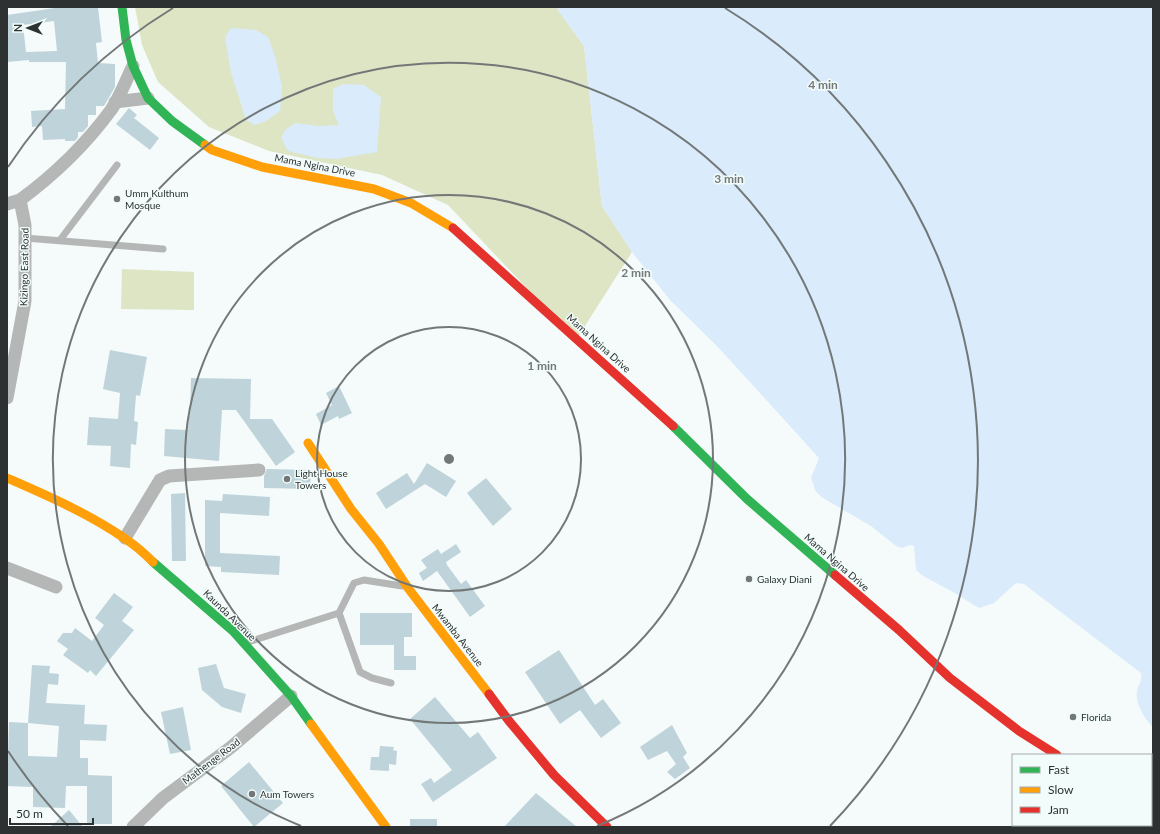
<svg xmlns="http://www.w3.org/2000/svg" width="1160" height="834" font-family="Lato,sans-serif">
	<style>
		.green { fill: #dde5c4 }
		.water { fill: #daebfc }
		.building { fill: #bed4da; fill-rule: evenodd }
		.lines { fill: none; stroke-linecap: round; stroke-linejoin: round }
		.lane { stroke: #b5b7b6; stroke-width: 7 }
		.street { stroke: #b5b7b6; stroke-width: 13 }
		.fast { stroke: #30b455; stroke-width: 9 }
		.slow { stroke: #ff9f0a; stroke-width: 9 }
		.jam { stroke: #e5322d; stroke-width: 9 }
		.ring { fill: none; stroke: #737777; stroke-width: 2 }
		.poi-dot { fill: #737777; stroke: #f2fdfb; stroke-width: 1.5 }
		.labels { text-anchor: middle; stroke-width: 3; stroke-linejoin: round; paint-order: stroke }
		.street-label { font-size: 10px; fill: #2d3131; stroke: #f2fdfb }
		.poi-label { font-size: 10px; fill: #2d3131; stroke: #f2fdfb; text-anchor: start }
		.centre { fill: #737777; stroke: #f2fdfb; stroke-width: 2 }
		.ring-label { font-size: 12px; text-anchor: middle; font-weight: bold; fill: #737777; stroke: #f2fdfb; stroke-width: 3; stroke-linejoin: round; paint-order: stroke }
	</style>
	<rect width="100%" height="100%" fill="#f5fafa"/>
	<path class="green" d="M 135,7 L 556,7 L 584,46 L 602,206 L 632,252 L 576,340 L 448,205 L 382,175 L 269,151 L 209,127 L 158,82 L 142,45 Z
		M 122,269 L 194,272 L 194,310 L 121,309 Z"/>
	<path class="water" d="M 556,7 L 1153,7 L 1153,727 C 1145,720 1135,703 1137,692 C 1138,684 1143,681 1141,673 L 1024,584 L 1016,583 L 994,603 L 979,608 L 953,592 L 923,576 L 916,570 L 914,546 L 910,545 L 902,548 L 896,546 L 871,526 L 823,498 L 816,492 L 811,478 L 819,458 L 718,347 L 670,300 L 632,252 L 602,206 L 584,46 Z
		M 231,28 L 256,30 L 268,37 L 275,56 L 282,87 L 280,111 L 266,121 L 255,125 L 246,120 L 231,73 L 225,37 Z
		M 343,84 L 364,85 L 381,97 L 377,152 L 336,159 L 317,158 L 288,151 L 281,138 L 285,130 L 295,123 L 319,126 L 339,125 L 333,111 L 333,89 Z"/>
	<path class="building" d="M 62,7 L 98,7 L 102,42 L 96,43 L 98,63 L 115,64 L 115,87 L 104,106 L 96,106 L 96,115 L 88,115 L 88,126 L 83,132 L 78,132 L 78,137 L 75,141 L 65,141 L 65,139 L 43,140 L 42,126 L 32,127 L 31,111 L 65,109 L 66,62 L 29,62 L 29,60 L 7,62 L 7,15 ZM 54,21 L 57,51 L 26,52 L 23,25 Z
		M 129,108 L 137,115 L 134,118 L 159,138 L 150,150 L 116,124 Z
		M 110,350 L 147,357 L 140,396 L 136,395 L 134,421 L 138,422 L 136,445 L 131,444 L 130,468 L 110,466 L 111,446 L 87,445 L 89,417 L 118,419 L 120,393 L 103,389 Z
		M 191,378 L 251,379 L 250,419 L 272,419 L 295,452 L 276,466 L 236,410 L 222,410 L 219,461 L 164,456 L 165,429 L 188,430 L 189,416 L 190,416 Z
		M 339,386 L 352,413 L 339,419 L 338,416 L 321,425 L 316,414 L 332,405 L 326,393 Z
		M 427,463 L 456,481 L 446,497 L 425,484 L 386,509 L 376,493 L 407,473 L 414,484 Z
		M 267,469 L 311,470 L 310,489 L 264,488 L 264,476 Z
		M 486,478 L 512,509 L 493,526 L 467,493 Z
		M 185,493 L 186,561 L 172,561 L 171,494 Z
		M 223,494 L 270,497 L 269,516 L 220,513 L 220,553 L 280,556 L 279,575 L 221,572 L 221,567 L 205,566 L 205,500 L 222,501 Z
		M 456,544 L 461,552 L 446,562 L 447,565 L 461,584 L 466,580 L 485,606 L 470,617 L 437,571 L 423,581 L 419,573 L 427,568 L 421,560 L 438,549 L 441,554 Z
		M 114,593 L 133,607 L 122,621 L 134,630 L 96,676 L 90,670 L 88,673 L 63,655 L 68,649 L 57,641 L 63,633 L 72,633 L 75,628 L 92,641 L 104,625 L 95,618 Z
		M 360,613 L 412,613 L 412,637 L 404,637 L 404,656 L 416,656 L 416,670 L 394,670 L 394,645 L 360,645 Z
		M 559,650 L 595,705 L 603,699 L 621,723 L 601,738 L 580,710 L 560,724 L 525,672 Z
		M 216,664 L 224,688 L 246,694 L 241,713 L 222,707 L 202,690 L 198,668 Z
		M 32,665 L 50,666 L 49,673 L 59,674 L 58,685 L 48,684 L 46,703 L 85,705 L 84,724 L 107,725 L 106,741 L 80,740 L 80,758 L 88,758 L 88,775 L 112,776 L 112,824 L 87,824 L 87,786 L 66,786 L 65,808 L 33,807 L 33,787 L 7,786 L 9,722 L 28,723 ZM 28,723 L 59,726 L 57,757 L 28,756 Z
		M 435,697 L 470,738 L 478,732 L 497,758 L 433,802 L 421,784 L 431,778 L 434,783 L 452,770 L 410,719 Z
		M 183,707 L 191,750 L 170,754 L 161,712 Z
		M 672,725 L 687,753 L 683,757 L 690,768 L 675,779 L 667,772 L 676,764 L 667,751 L 648,760 L 640,747 Z
		M 380,746 L 394,747 L 393,750 L 397,751 L 396,765 L 389,764 L 389,771 L 370,770 L 371,757 L 379,757 Z
		M 249,762 L 283,803 L 254,827 L 221,786 Z
		M 536,793 L 577,827 L 504,827 Z
		M 69,810 L 83,827 L 50,827 Z
		M 410,819 L 437,819 L 437,827 L 410,827 Z"/>
	<g class="lines">
		<path class="lane" d="M 25,238 L 163,249
			M 60,240 L 117,165
			M 339,613 L 360,672 L 372,678 L 391,683
			M 245,643 L 339,613 L 354,583 L 364,580 L 402,586"/>
		<path class="street" d="M 115,102 L 148,98
			M 7,204 L 20,200
			M 7,398 L 25,301 L 25,225 L 20,200 C 54,175 86,144 111,110 C 120,97 126,80 133,66
			M 125,538 L 160,480 L 169,476 L 259,470
			M 7,568 L 56,587
			M 133,827 L 163,798 L 230,748 L 291,696"/>
		<path class="fast" d="M 122,7 L 126,40 L 133,66 L 148,98 L 172,121 L 205,145
			M 673,426 L 747,499 L 835,575
			M 153,562 L 233,631 L 291,696 L 311,724
			M 1151,799 L 1153,800"/>
		<path class="slow" d="M 205,145 L 212,150 L 262,167 L 374,189 L 411,203 L 453,228
			M 308,443 L 351,509 L 379,544 L 408,588 L 489,694
			M 7,478 C 48,496 90,514 127,540 C 136,546 145,554 153,562
			M 311,724 L 386,827"/>
		<path class="jam" d="M 453,228 L 673,426
			M 835,575 L 899,630 L 950,678 L 1019,731 L 1057,755
			M 489,694 L 509,721 L 554,775 L 607,827"/>
	</g>
	<g class="ring">
		<circle cx="449" cy="459" r="132"/>
		<circle cx="449" cy="459" r="264"/>
		<path d="M301 826A396 396 0 1 1 597 826"/>
		<path d="M68 826A529 529 0 0 1 8 751M8 167A529 529 0 0 1 173 8M725 8A529 529 0 0 1 830 826"/>
	</g>
	<g class="poi-dot">
		<circle cx="117" cy="199" r="4"/>
		<circle cx="287" cy="479" r="4"/>
		<circle cx="749" cy="579" r="4"/>
		<circle cx="1073" cy="717" r="4"/>
		<circle cx="252" cy="794" r="4"/>
	</g>
	<g class="labels">
		<g class="street-label">
			<text transform="translate(315 165) rotate(11)" y="4">Mama Ngina Drive</text>
			<text transform="translate(24 267) rotate(-89)" y="4">Kizingo East Road</text>
			<text transform="translate(599 343) rotate(42)" y="4">Mama Ngina Drive</text>
			<text transform="translate(837 562) rotate(41)" y="4">Mama Ngina Drive</text>
			<text transform="translate(230 615) rotate(44)" y="4">Kaunda Avenue</text>
			<text transform="translate(458 635) rotate(52)" y="4">Mwamba Avenue</text>
			<text transform="translate(211 761) rotate(-37)" y="4">Mathenge Road</text>
		</g>
		<g class="poi-label">
			<text x="125" y="197">Umm Kulthum<tspan x="125" dy="12">Mosque</tspan></text>
			<text x="295" y="477">Light House<tspan x="295" dy="12">Towers</tspan></text>
			<text x="757" y="583">Galaxy Diani</text>
			<text x="1081" y="721">Florida</text>
			<text x="260" y="798">Aum Towers</text>
		</g>
	</g>
	<circle cx="449" cy="459" r="6" class="centre"/>
	<g class="ring-label">
		<text x="823" y="89">4 min</text>
		<text x="729" y="183">3 min</text>
		<text x="636" y="277">2 min</text>
		<text x="542" y="370">1 min</text>
	</g>
	<rect width="1160" height="834" fill="none" stroke="#2d3131" stroke-width="16"/>
	<rect x="1012" y="754" width="140" height="72" fill="#f2fdfb" stroke="#a3abaa"/>
	<rect x="1020" y="767" width="20" height="6" fill="#30b455" stroke="#a3abaa"/>
	<text x="1048" y="774" font-size="12" fill="#2d3131">Fast</text>
	<rect x="1020" y="787" width="20" height="6" fill="#ff9f0a" stroke="#a3abaa"/>
	<text x="1048" y="794" font-size="12" fill="#2d3131">Slow</text>
	<rect x="1020" y="807" width="20" height="6" fill="#e5322d" stroke="#a3abaa"/>
	<text x="1048" y="814" font-size="12" fill="#2d3131">Jam</text>
	<g transform="translate(28 28) rotate(270)" stroke="#f2fdfb" stroke-width="3" paint-order="stroke">
	<path d="M0-3L7 15L0 10L-7 15Z" fill="#2d3131"/>
	<text y="-6" font-size="11" font-weight="bold" text-anchor="middle" fill="#2d3131">N</text>
	</g>
	<path d="M10 818v6h83v-6" fill="none" stroke="#2d3131" stroke-width="2"/>
	<text x="16" y="818" font-size="12" fill="#2d3131" stroke="#f2fdfb" stroke-width="3" paint-order="stroke">50 m</text>
</svg>
